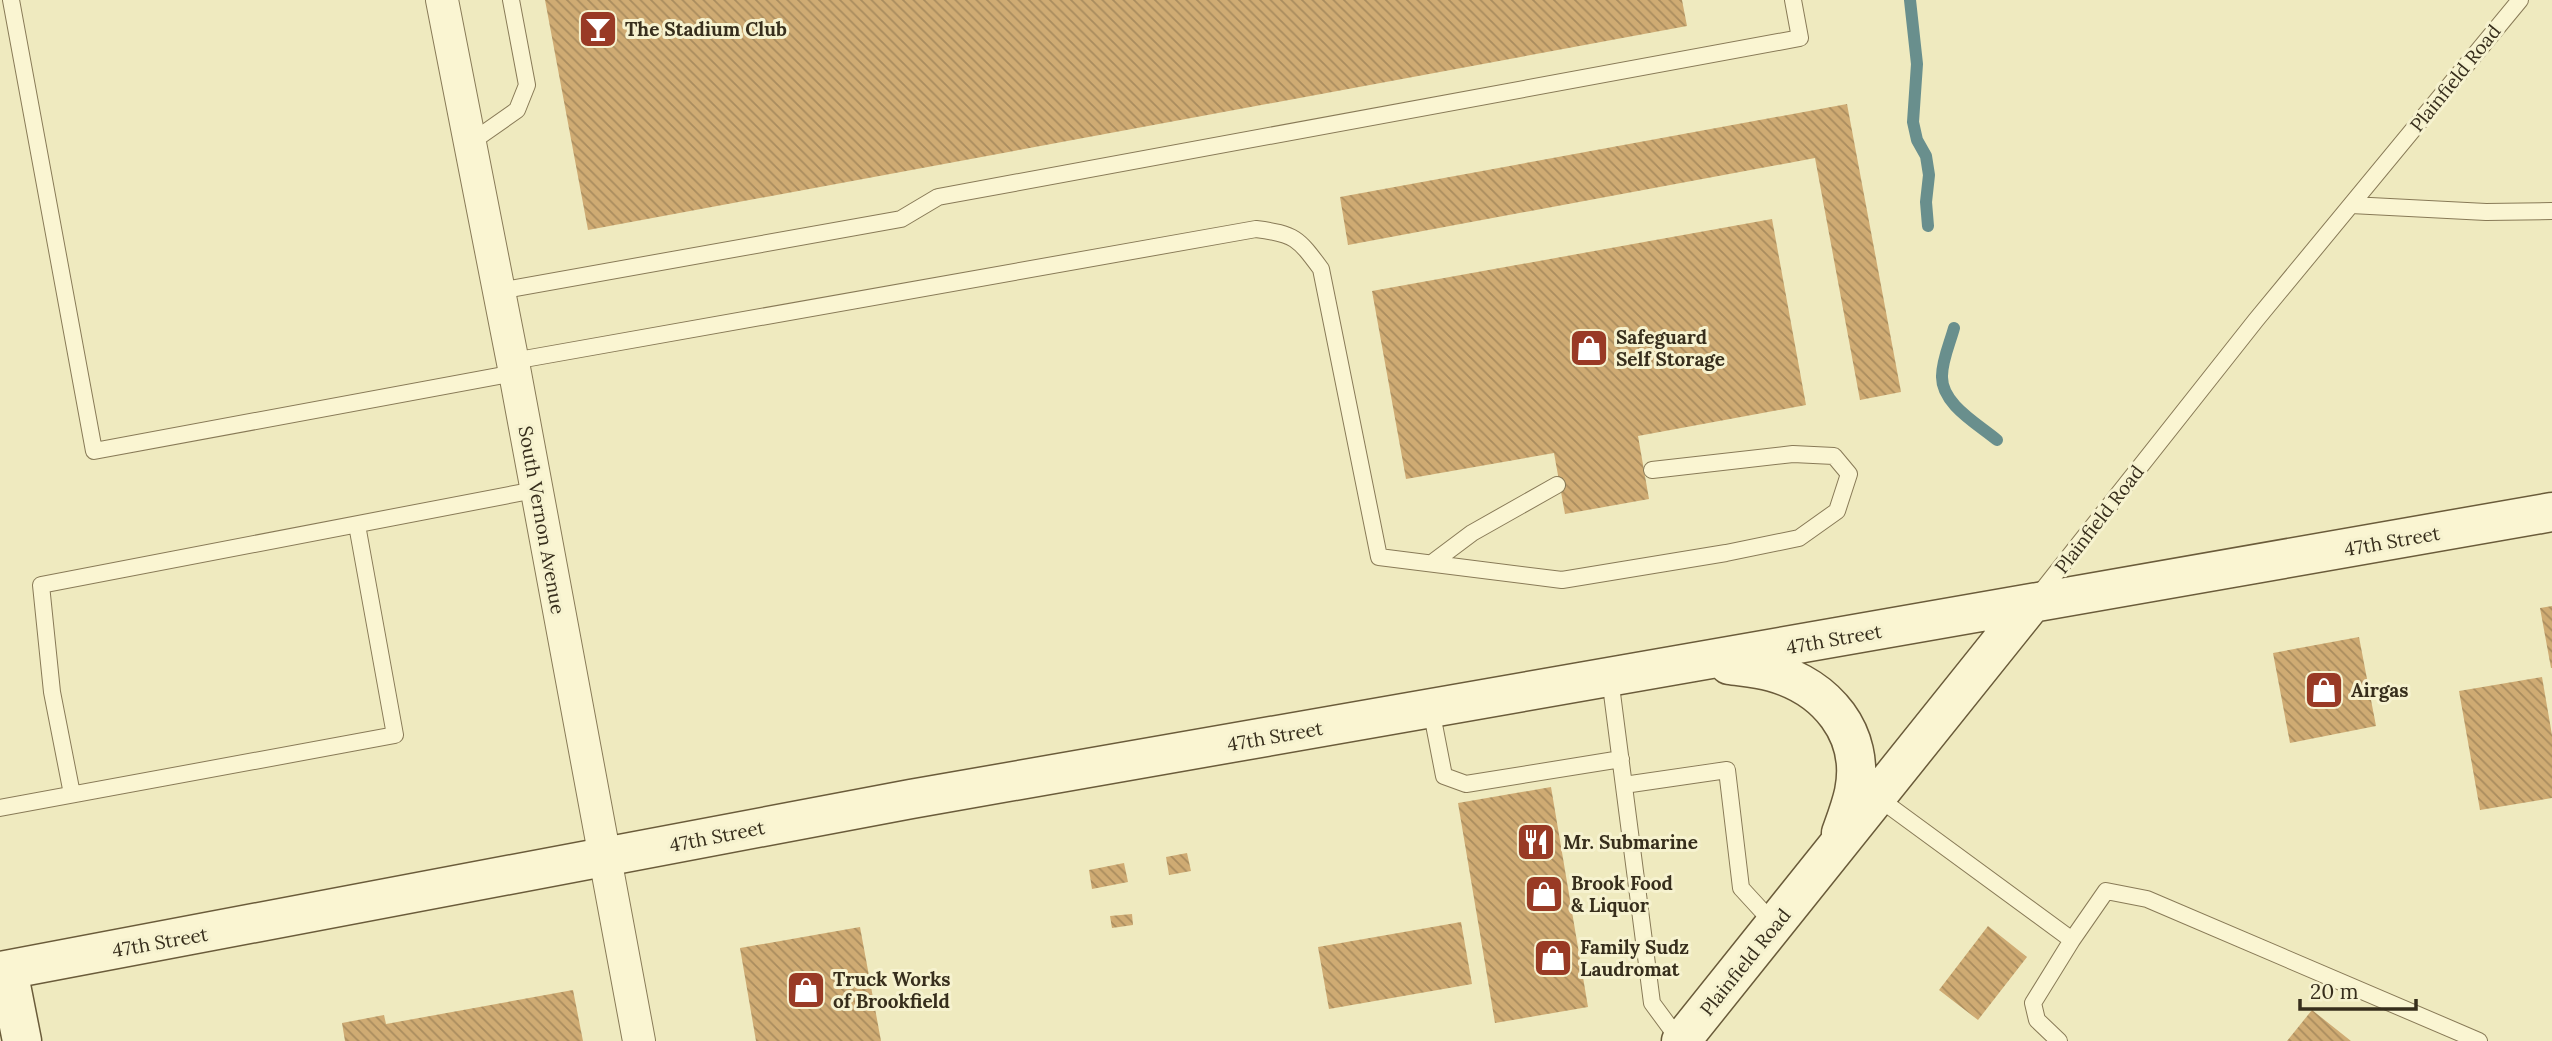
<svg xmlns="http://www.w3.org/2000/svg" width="2552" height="1041" font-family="Lora,serif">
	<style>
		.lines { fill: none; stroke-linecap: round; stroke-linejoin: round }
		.stream { stroke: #698f8d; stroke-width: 12 }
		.building { fill: url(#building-back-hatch) }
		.lane-casing { stroke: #887a57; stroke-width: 18 }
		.street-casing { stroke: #887a57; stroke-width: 34 }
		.secondary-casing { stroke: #6a5b3a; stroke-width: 41 }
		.lane { stroke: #faf5d2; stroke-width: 16 }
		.street { stroke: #faf5d2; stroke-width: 32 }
		.secondary { stroke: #faf5d2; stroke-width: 38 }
		.labels { text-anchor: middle; stroke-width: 6; stroke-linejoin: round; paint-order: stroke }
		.poi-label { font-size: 19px; font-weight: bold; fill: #372e1c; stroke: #f6f2cf; text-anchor: start }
		.street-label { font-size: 19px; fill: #372e1c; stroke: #f6f2cf }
	</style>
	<defs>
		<pattern id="building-back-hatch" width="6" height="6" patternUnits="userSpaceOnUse" patternTransform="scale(1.75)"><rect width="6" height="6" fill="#cfab73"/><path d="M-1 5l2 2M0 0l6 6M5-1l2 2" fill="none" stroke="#a98c5e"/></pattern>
	</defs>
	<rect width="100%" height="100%" fill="#efeabf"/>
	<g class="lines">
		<path class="stream" d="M 1910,0 L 1917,64 L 1913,122 L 1917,140 L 1926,156 L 1929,175 L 1926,202 L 1928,226
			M 1954,328 C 1950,343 1942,360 1942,376 C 1941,404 1978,424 1997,440"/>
	</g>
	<path class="building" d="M 545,0 L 1682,0 L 1687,26 L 588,230 Z
		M 1847,104 L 1901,392 L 1860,400 L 1815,158 L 1348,245 L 1340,197 Z
		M 1772,219 L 1806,405 L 1638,436 L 1649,499 L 1565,514 L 1554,453 L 1406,479 L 1372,291 Z
		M 2552,606 L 2552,668 L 2551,668 L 2540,608 Z
		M 2359,637 L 2376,726 L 2290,743 L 2273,653 Z
		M 2542,677 L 2552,735 L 2552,798 L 2480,810 L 2459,691 Z
		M 1551,787 L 1588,1007 L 1495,1023 L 1458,803 Z
		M 1187,853 L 1191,871 L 1169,875 L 1166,857 Z
		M 1124,863 L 1128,882 L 1092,889 L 1089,870 Z
		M 1132,914 L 1133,925 L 1112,928 L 1110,916 Z
		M 1461,922 L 1472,984 L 1329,1009 L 1318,947 Z
		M 1988,926 L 2027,957 L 1978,1020 L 1939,990 Z
		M 860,927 L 881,1041 L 756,1041 L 740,948 Z
		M 573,990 L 583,1041 L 345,1041 L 342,1023 L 384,1015 L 386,1024 Z
		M 2312,1010 L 2351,1041 L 2287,1041 Z"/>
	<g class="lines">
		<g class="lane-casing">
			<path id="lane" d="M 11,0 L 94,451 L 515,373
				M 470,143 L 517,110 L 527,85 L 511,0
				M 2351,205 L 2486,212 L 2552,211
				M 499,291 L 901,219 L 938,197 L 1800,38 L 1793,0
				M 513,361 L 1256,229 C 1295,234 1298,238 1321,269 L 1379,557 L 1562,580 L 1726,553 L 1799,538 L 1837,511 L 1849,474 L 1834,456 L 1793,454 L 1652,470
				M 1432,563 L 1472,533 L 1557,485
				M 2037,597 L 2256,320 L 2520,0
				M 1610,678 L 1652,1003 L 1680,1041
				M 1431,709 L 1444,776 L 1466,784 L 1621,759
				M 1624,785 L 1727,770 L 1741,888 L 1775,925
				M 72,794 L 52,692 L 41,585 L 535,490
				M 1877,797 L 2072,940
				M 0,808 L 395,735 L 357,525
				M 2059,1041 L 2037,1020 L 2033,1003 L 2072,940 L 2106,891 L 2147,899 L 2479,1041"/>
		</g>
		<g class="street-casing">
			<path id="street" d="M 442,0 L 515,373 L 639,1041"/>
		</g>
		<g class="secondary-casing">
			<path id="secondary" d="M 1729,665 C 1743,667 1758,668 1772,672 C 1826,687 1866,733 1854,792 C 1851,806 1846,819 1841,833
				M 8,970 L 22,1041
				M 0,971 L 911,799 L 2552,512
				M 1681,1041 L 2031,604"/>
		</g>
		<use href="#lane" class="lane"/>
		<use href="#street" class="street"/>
		<use href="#secondary" class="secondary"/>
	</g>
	<defs>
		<g id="bar-square" transform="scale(2.0125)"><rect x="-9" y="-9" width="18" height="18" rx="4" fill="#993a25" stroke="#f6f2cf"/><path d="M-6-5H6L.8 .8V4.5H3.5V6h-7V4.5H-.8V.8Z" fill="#fff"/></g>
		<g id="shop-square" transform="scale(2.0125)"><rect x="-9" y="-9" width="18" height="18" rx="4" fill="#993a25" stroke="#f6f2cf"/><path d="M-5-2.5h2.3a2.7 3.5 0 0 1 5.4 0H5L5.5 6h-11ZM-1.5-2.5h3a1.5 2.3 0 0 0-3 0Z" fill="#fff"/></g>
		<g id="restaurant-square" transform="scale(2.0125)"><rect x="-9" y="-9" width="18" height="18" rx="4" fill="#993a25" stroke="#f6f2cf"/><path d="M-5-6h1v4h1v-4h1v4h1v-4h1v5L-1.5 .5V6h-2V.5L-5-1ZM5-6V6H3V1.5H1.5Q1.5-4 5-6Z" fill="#fff"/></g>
	</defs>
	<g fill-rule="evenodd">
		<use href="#bar-square" x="598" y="29"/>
		<use href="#shop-square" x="1589" y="348"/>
		<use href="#shop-square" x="2324" y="690"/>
		<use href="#restaurant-square" x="1536" y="842"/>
		<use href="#shop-square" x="1544" y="894"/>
		<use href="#shop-square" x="1553" y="958"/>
		<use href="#shop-square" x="806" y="990"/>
	</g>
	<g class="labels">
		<g class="poi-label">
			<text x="625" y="36">The Stadium Club</text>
			<text x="1616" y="344">Safeguard<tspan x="1616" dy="22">Self Storage</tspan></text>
			<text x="2351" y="697">Airgas</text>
			<text x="1563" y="849">Mr. Submarine</text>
			<text x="1571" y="890">Brook Food<tspan x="1571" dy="22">&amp; Liquor</tspan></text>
			<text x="1580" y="954">Family Sudz<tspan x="1580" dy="22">Laudromat</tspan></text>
			<text x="833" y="986">Truck Works<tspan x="833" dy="22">of Brookfield</tspan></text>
		</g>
		<g class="street-label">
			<text transform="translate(2455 78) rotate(-51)" y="7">Plainfield Road</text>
			<text transform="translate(2099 519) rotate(-52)" y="7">Plainfield Road</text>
			<text transform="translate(542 520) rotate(80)" y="7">South Vernon Avenue</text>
			<text transform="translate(2392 541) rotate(-10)" y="7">47th Street</text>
			<text transform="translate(1834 639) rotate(-10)" y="7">47th Street</text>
			<text transform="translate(1275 736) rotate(-10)" y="7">47th Street</text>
			<text transform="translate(717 836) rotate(-11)" y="7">47th Street</text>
			<text transform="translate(160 942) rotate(-10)" y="7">47th Street</text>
			<text transform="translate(1745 962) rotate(-51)" y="7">Plainfield Road</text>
		</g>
	</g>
	<path d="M2300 999v10h116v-10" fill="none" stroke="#372e1c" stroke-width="3.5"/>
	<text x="2310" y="999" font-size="21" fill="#372e1c" stroke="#f6f2cf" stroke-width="5" paint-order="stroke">20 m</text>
</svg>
